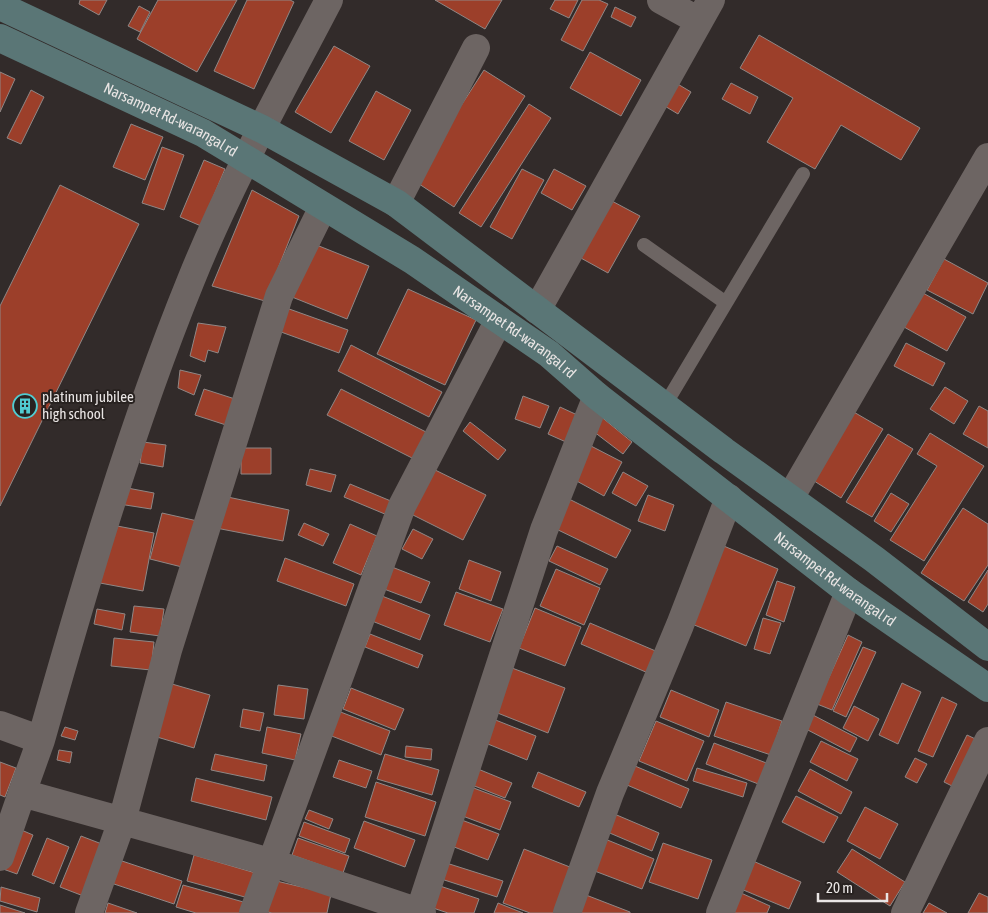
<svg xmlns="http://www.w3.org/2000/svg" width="988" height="913" font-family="'Asap Condensed',sans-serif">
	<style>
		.building { fill: #9c3f2a; stroke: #8f8785 }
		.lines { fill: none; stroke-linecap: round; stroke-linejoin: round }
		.service { stroke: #6d6563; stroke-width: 14 }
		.minor { stroke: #6d6563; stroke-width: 28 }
		.secondary { stroke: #5a7676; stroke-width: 28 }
		.labels { text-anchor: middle; stroke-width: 4; stroke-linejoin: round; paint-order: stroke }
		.street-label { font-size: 15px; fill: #e9e5e4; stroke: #282220 }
		.poi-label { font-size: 15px; fill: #e9e5e4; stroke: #282220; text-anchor: start }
	</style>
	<rect width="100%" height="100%" fill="#322b2a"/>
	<path class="building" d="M 80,0 L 107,0 L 99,15 L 79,4 Z
		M 158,0 L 237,0 L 197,72 L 137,39 Z
		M 247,0 L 290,0 L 294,2 L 254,89 L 214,71 Z
		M 435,0 L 502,0 L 485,29 Z
		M 555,0 L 578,0 L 569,18 L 550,9 Z
		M 582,0 L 599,0 L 608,4 L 583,51 L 561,40 Z
		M 139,6 L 150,12 L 140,32 L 128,26 Z
		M 615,7 L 636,17 L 631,27 L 611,17 Z
		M 759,35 L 920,128 L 901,160 L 841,125 L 815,169 L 767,142 L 793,98 L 740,68 Z
		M 334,46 L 370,66 L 331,133 L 295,112 Z
		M 590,52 L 641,80 L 621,116 L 570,88 Z
		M 484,70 L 525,96 L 454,207 L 413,180 Z
		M 0,72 L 15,79 L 0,112 Z
		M 676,83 L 691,92 L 678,114 L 663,105 Z
		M 731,83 L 758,97 L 750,114 L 722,99 Z
		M 31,90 L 44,97 L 21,144 L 7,138 Z
		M 376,91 L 411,110 L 384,160 L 349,141 Z
		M 529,104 L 551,118 L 481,227 L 459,213 Z
		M 131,124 L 163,137 L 145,180 L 113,167 Z
		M 162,147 L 184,155 L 164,210 L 142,203 Z
		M 204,160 L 225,169 L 201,226 L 180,217 Z
		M 522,169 L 544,180 L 512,239 L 490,227 Z
		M 554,169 L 586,186 L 572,210 L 541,193 Z
		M 60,185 L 139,224 L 0,506 L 0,306 Z
		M 252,190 L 299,216 L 265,301 L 212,286 Z
		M 610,200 L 640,216 L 608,273 L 579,257 Z
		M 314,244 L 369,266 L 347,319 L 292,297 Z
		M 944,259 L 988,283 L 973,314 L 927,290 Z
		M 408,289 L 476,320 L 445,385 L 377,354 Z
		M 923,293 L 966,317 L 947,351 L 904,327 Z
		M 278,305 L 348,330 L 339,353 L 270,328 Z
		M 198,323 L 226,327 L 218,353 L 208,350 L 205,362 L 190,356 Z
		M 906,343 L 945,363 L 933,386 L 894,366 Z
		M 351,345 L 442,392 L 429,417 L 338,371 Z
		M 180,370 L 201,375 L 194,395 L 178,388 Z
		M 945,387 L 968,401 L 954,424 L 930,409 Z
		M 204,389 L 235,399 L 226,425 L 195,415 Z
		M 341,389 L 432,435 L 418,461 L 327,415 Z
		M 523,396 L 549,406 L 540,428 L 515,419 Z
		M 979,406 L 988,411 L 988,448 L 963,434 Z
		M 560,407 L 586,419 L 575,446 L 548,434 Z
		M 852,411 L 883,429 L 841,498 L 811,479 Z
		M 599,415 L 632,442 L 623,454 L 589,428 Z
		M 470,422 L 506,450 L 498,460 L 463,431 Z
		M 930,433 L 984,466 L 924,561 L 890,540 L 937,466 L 917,454 Z
		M 888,434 L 913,449 L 872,517 L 846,502 Z
		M 143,442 L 166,445 L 163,467 L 140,463 Z
		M 591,446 L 622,462 L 604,496 L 573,479 Z
		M 241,448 L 271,448 L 271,474 L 241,474 Z
		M 427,466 L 486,495 L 463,540 L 405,511 Z
		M 310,469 L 336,475 L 331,492 L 306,485 Z
		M 623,472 L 648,486 L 636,506 L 612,493 Z
		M 350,484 L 398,504 L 392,517 L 344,497 Z
		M 122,487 L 154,493 L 151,509 L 119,504 Z
		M 891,493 L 909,504 L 891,532 L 874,521 Z
		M 648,495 L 674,505 L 665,531 L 638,521 Z
		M 223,496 L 289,510 L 283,541 L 216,528 Z
		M 567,498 L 631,530 L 616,558 L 552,527 Z
		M 963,508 L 988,524 L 988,565 L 964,601 L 921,573 Z
		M 162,513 L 202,522 L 190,569 L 150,559 Z
		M 304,523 L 329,534 L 323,546 L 298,535 Z
		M 350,524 L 377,536 L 361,575 L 333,563 Z
		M 112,525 L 154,533 L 143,591 L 100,583 Z
		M 413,529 L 433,539 L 422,559 L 402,549 Z
		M 719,544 L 778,569 L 746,646 L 687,622 Z
		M 557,546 L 608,569 L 600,585 L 549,561 Z
		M 285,558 L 354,584 L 346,606 L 277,581 Z
		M 469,560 L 501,572 L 491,601 L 459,589 Z
		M 392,567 L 430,582 L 421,603 L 384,589 Z
		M 556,569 L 600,588 L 584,625 L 540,606 Z
		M 988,570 L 988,604 L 983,612 L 968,602 Z
		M 777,581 L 795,587 L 784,622 L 766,615 Z
		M 456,592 L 503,609 L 490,642 L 444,625 Z
		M 382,596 L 430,615 L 420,640 L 372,621 Z
		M 134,606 L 164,609 L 160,636 L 130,632 Z
		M 535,608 L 581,627 L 565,666 L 519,648 Z
		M 97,609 L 125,614 L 122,630 L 94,624 Z
		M 763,618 L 781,623 L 770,654 L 754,649 Z
		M 590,623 L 665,655 L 655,676 L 581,644 Z
		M 370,634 L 423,655 L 418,668 L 365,647 Z
		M 848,635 L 862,642 L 832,710 L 817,704 Z
		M 114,638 L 154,642 L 151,670 L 111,666 Z
		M 863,647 L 876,652 L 846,717 L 833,711 Z
		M 512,668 L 565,688 L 548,733 L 495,712 Z
		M 902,683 L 921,692 L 898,744 L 879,735 Z
		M 172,684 L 210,695 L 194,748 L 157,737 Z
		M 278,685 L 308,689 L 304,719 L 274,715 Z
		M 351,688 L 404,709 L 395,730 L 343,709 Z
		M 671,690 L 719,710 L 709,737 L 660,717 Z
		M 942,697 L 957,704 L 933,757 L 918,751 Z
		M 726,702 L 782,721 L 771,755 L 714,736 Z
		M 854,706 L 879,719 L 868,741 L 843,728 Z
		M 243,709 L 264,713 L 260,731 L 240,727 Z
		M 338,711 L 390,731 L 381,755 L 329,735 Z
		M 811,714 L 857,738 L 850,752 L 804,728 Z
		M 493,719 L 536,736 L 527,760 L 483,742 Z
		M 656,721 L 704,741 L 687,781 L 639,761 Z
		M 65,727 L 78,731 L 75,740 L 61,736 Z
		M 267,727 L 301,734 L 295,760 L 262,753 Z
		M 967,735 L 984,743 L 960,790 L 944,782 Z
		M 821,741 L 858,759 L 847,781 L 810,762 Z
		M 714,743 L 769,764 L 761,785 L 706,764 Z
		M 406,746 L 432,749 L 431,760 L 405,757 Z
		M 59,750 L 72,752 L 70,763 L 57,760 Z
		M 215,754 L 267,765 L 264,781 L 211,770 Z
		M 385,754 L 439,770 L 432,795 L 377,779 Z
		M 915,758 L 927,764 L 917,783 L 905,777 Z
		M 339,760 L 372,771 L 366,788 L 333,777 Z
		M 0,762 L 16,768 L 5,797 L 0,795 Z
		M 635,766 L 689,789 L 681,808 L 627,785 Z
		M 697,768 L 747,783 L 743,797 L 693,781 Z
		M 478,769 L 512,783 L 505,798 L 472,785 Z
		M 810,769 L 852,792 L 841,814 L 798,791 Z
		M 538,772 L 586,792 L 579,807 L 532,787 Z
		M 196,778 L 272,797 L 266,820 L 191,801 Z
		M 376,782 L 436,802 L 425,836 L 365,817 Z
		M 471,787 L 511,802 L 500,830 L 460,815 Z
		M 796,796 L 838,817 L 824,843 L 782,822 Z
		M 865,807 L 898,824 L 880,859 L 847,841 Z
		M 309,810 L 333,819 L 329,829 L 305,819 Z
		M 612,813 L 659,833 L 652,851 L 605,831 Z
		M 459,819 L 499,834 L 488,860 L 449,845 Z
		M 364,821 L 415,840 L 405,867 L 354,848 Z
		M 304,822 L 350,839 L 345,853 L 299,836 Z
		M 19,829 L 33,835 L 17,874 L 3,869 Z
		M 81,836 L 107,846 L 86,897 L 60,887 Z
		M 47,838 L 69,847 L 54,884 L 32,875 Z
		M 298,838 L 349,856 L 343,873 L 292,855 Z
		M 605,839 L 654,859 L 642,889 L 592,870 Z
		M 663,843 L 712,860 L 698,899 L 649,882 Z
		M 524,849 L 575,869 L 558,913 L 530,913 L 503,903 Z
		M 852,849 L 905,882 L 890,906 L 837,872 Z
		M 194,855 L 259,874 L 252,899 L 187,881 Z
		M 116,859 L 182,881 L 174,904 L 108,882 Z
		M 440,861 L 503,881 L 497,897 L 435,877 Z
		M 753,861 L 801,882 L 789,909 L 741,889 Z
		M 268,879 L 331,894 L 327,913 L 272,913 L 260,910 Z
		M 431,883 L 479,899 L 474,913 L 448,913 L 424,905 Z
		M 183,885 L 247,903 L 244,913 L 196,913 L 176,907 Z
		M 1,887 L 40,898 L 37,912 L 0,901 Z
		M 741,893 L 770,906 L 767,913 L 733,913 Z
		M 979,893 L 988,897 L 988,913 L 968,913 Z
		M 586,895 L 630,912 L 630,913 L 580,913 Z
		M 108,903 L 137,913 L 105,913 Z
		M 498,903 L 523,913 L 494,913 Z
		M 929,903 L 947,913 L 923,913 Z
		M 0,905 L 25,913 L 0,913 Z"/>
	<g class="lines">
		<path class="service" d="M 644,245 L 726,303
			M 665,405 L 803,174"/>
		<path class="minor" d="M 661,0 L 699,21
			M 396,203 L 476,48
			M 537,310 L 711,0
			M 790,498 L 988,157
			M 0,725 L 41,740 L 22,793 L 270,862 L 422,913
			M 41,740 C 85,585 130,430 191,280 C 230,183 281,92 329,0
			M 0,857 L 22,793
			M 89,913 L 122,821 L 168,650 L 279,296 L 323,207
			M 253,913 L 402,506 L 499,320
			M 419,913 L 544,530 L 597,396
			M 567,913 L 610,793 L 680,625 L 729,498
			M 720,913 L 849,592
			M 905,913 L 988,741"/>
		<g class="secondary">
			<path d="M 0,6 L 262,129 L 396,203 L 724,451 L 874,559 L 988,647"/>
			<path id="s1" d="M 0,38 L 203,133 L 412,260 L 549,354 L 597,396 L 849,592 L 988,688"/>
		</g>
	</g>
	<defs>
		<g id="building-ring" transform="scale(1.25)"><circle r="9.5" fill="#282220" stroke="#51ccd1" stroke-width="1.5"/><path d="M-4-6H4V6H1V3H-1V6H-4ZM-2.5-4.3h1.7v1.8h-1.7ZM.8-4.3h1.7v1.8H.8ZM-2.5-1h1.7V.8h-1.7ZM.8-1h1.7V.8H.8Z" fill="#51ccd1"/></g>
	</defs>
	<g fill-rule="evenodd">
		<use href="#building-ring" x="25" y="406"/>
	</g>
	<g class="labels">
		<g class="street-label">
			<text dy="5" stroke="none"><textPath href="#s1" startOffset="189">Narsampet Rd-warangal rd</textPath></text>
			<text dy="5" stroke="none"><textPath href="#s1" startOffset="594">Narsampet Rd-warangal rd</textPath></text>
			<text dy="5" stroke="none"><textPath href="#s1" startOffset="999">Narsampet Rd-warangal rd</textPath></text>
		</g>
		<g class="poi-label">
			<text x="42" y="402">platinum jubilee<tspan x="42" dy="17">high school</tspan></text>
		</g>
	</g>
	<path d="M818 893v8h69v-8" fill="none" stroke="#e9e5e4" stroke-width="2.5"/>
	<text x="826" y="893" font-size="15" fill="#e9e5e4" stroke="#282220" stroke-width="4" paint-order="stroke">20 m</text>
</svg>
